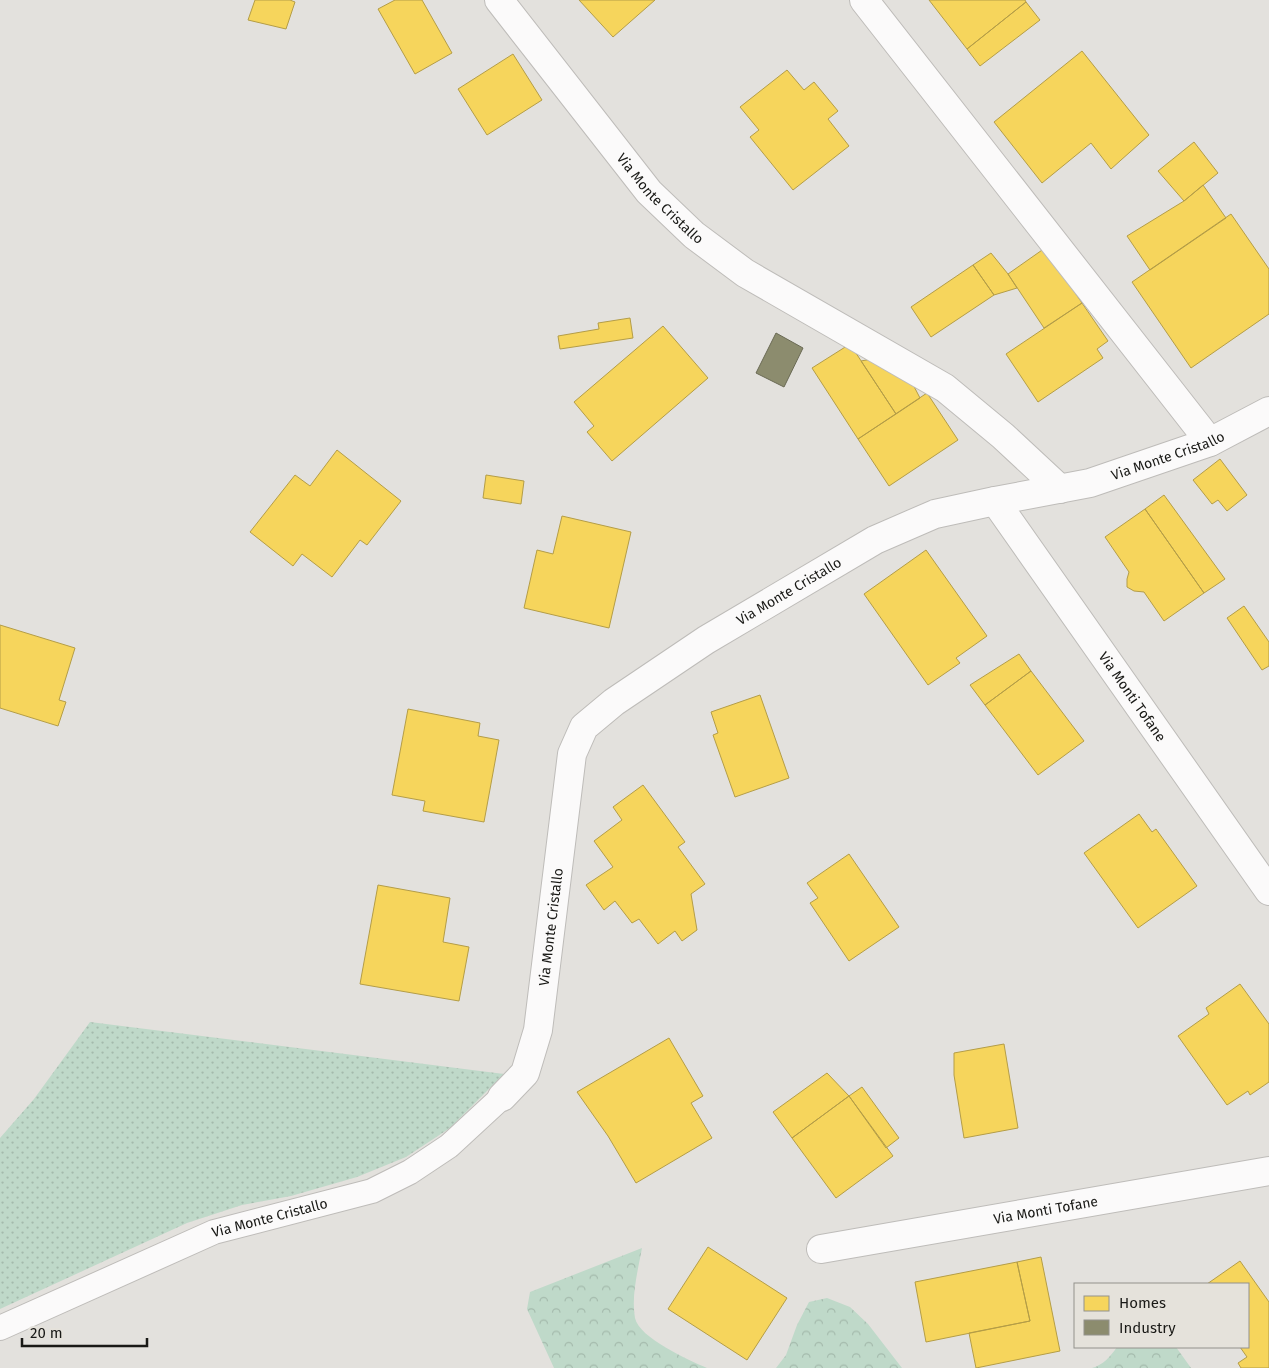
<svg xmlns="http://www.w3.org/2000/svg" width="1269" height="1368" font-family="'Fira Sans',sans-serif">
	<style>
		.grass { fill: url(#grass-dots) }
		.forest { fill: url(#forest-crowns) }
		.homes { fill: #f6d55c; stroke: #b49d47 }
		.industry { fill: #8c8c6e; stroke: #6a6a54 }
		.lines { fill: none; stroke-linecap: round; stroke-linejoin: round }
		.service-casing { stroke: #bebcb9; stroke-width: 26 }
		.minor-casing { stroke: #bebcb9; stroke-width: 30 }
		.service { stroke: #fbfafa; stroke-width: 24 }
		.minor { stroke: #fbfafa; stroke-width: 28 }
		.labels { text-anchor: middle; stroke-width: 5; stroke-linejoin: round; paint-order: stroke }
		.street-label { font-size: 14px; fill: #191916; stroke: #e5e2db }
	</style>
	<defs>
		<pattern id="grass-dots" width="8" height="8" patternUnits="userSpaceOnUse" patternTransform="scale(1.25)"><rect width="8" height="8" fill="#bfd9c9"/><path d="M2 2h.1M6 6h.1" fill="none" stroke="#a4baac" stroke-width="1.8" stroke-linecap="round"/></pattern>
		<pattern id="forest-crowns" width="20" height="18" patternUnits="userSpaceOnUse" patternTransform="scale(1.25)"><rect width="20" height="18" fill="#bfd9c9"/><path d="M2 6a3 3 0 1 1 6 0M12 15a3 3 0 1 1 6 0" fill="none" stroke="#a4baac"/></pattern>
	</defs>
	<rect width="100%" height="100%" fill="#e3e1dd"/>
	<path class="grass" d="M 90,1022 L 504,1074 L 450,1128 L 406,1157 L 357,1177 L 291,1196 L 242,1205 L 187,1223 L 0,1309 L 0,1138 L 34,1099 Z"/>
	<path class="forest" d="M 642,1248 C 638,1270 631,1296 635,1318 C 639,1338 689,1360 707,1368 L 554,1368 L 527,1309 L 530,1292 Z
		M 827,1298 L 850,1307 L 868,1324 L 902,1368 L 776,1368 L 786,1355 L 797,1325 L 809,1302 Z
		M 1117,1347 L 1176,1347 L 1191,1368 L 1092,1368 C 1103,1365 1110,1357 1117,1347 Z"/>
	<path class="homes" d="M 255,0 L 290,0 L 295,2 L 286,29 L 248,20 Z
		M 395,0 L 422,0 L 452,53 L 415,74 L 378,9 Z
		M 579,0 L 655,0 L 613,37 Z
		M 929,0 L 1025,0 L 1026,2 L 967,49 Z
		M 1026,2 L 1040,20 L 980,66 L 967,49 Z
		M 1082,51 L 1149,135 L 1111,169 L 1091,143 L 1042,183 L 994,122 Z
		M 513,54 L 542,100 L 487,135 L 458,89 Z
		M 787,70 L 804,90 L 814,82 L 838,111 L 828,119 L 849,146 L 793,190 L 750,137 L 759,130 L 740,107 Z
		M 1194,142 L 1218,173 L 1184,201 L 1158,171 Z
		M 1203,185 L 1226,218 L 1150,270 L 1127,236 L 1184,201 Z
		M 1231,214 L 1269,269 L 1269,314 L 1191,368 L 1132,282 Z
		M 1045,248 L 1082,303 L 1044,328 L 1008,274 Z
		M 991,253 L 1008,274 L 1017,288 L 994,295 L 973,265 Z
		M 973,265 L 994,295 L 931,337 L 911,307 Z
		M 1082,303 L 1108,341 L 1097,349 L 1103,358 L 1038,402 L 1006,354 Z
		M 630,318 L 633,338 L 560,349 L 558,336 L 599,329 L 598,323 Z
		M 663,326 L 708,378 L 612,461 L 587,432 L 594,426 L 574,402 Z
		M 850,344 L 896,414 L 858,439 L 812,368 Z
		M 877,358 L 907,373 L 920,398 L 896,414 L 861,361 Z
		M 927,393 L 958,440 L 889,486 L 858,439 Z
		M 337,450 L 401,501 L 367,545 L 360,540 L 332,577 L 302,554 L 293,566 L 250,532 L 295,475 L 310,486 Z
		M 1220,459 L 1247,495 L 1227,511 L 1218,500 L 1212,504 L 1193,480 Z
		M 486,475 L 524,481 L 521,504 L 483,498 Z
		M 1164,495 L 1225,579 L 1204,593 L 1145,509 Z
		M 1145,509 L 1204,593 L 1164,621 L 1144,592 L 1134,591 L 1127,587 L 1127,579 L 1129,572 L 1105,537 Z
		M 562,516 L 631,532 L 609,628 L 524,608 L 537,550 L 553,554 Z
		M 926,550 L 987,636 L 956,658 L 960,663 L 928,685 L 864,594 Z
		M 1244,606 L 1269,642 L 1269,666 L 1262,670 L 1227,618 Z
		M 0,625 L 75,648 L 59,700 L 66,702 L 58,726 L 0,708 Z
		M 1019,654 L 1031,671 L 985,705 L 970,685 Z
		M 1031,671 L 1084,741 L 1038,775 L 985,705 Z
		M 760,695 L 789,778 L 735,797 L 713,735 L 718,733 L 711,712 Z
		M 408,709 L 480,723 L 478,736 L 499,740 L 484,822 L 423,811 L 425,801 L 392,795 Z
		M 643,785 L 685,842 L 678,847 L 705,884 L 691,894 L 697,930 L 682,941 L 675,931 L 658,944 L 639,919 L 632,923 L 615,901 L 604,910 L 586,885 L 613,867 L 594,841 L 622,820 L 613,807 Z
		M 1139,814 L 1152,832 L 1156,829 L 1197,886 L 1138,928 L 1084,853 Z
		M 849,854 L 899,927 L 849,961 L 810,903 L 818,898 L 807,883 Z
		M 378,885 L 450,898 L 443,942 L 469,947 L 459,1001 L 360,984 Z
		M 1240,984 L 1269,1024 L 1269,1082 L 1250,1095 L 1248,1091 L 1227,1105 L 1178,1036 L 1209,1014 L 1206,1008 Z
		M 669,1038 L 703,1096 L 691,1103 L 712,1138 L 636,1183 L 608,1136 L 577,1092 Z
		M 1004,1044 L 1018,1128 L 964,1138 L 954,1075 L 954,1053 Z
		M 827,1073 L 849,1096 L 792,1138 L 773,1112 Z
		M 862,1087 L 899,1138 L 886,1148 L 849,1096 Z
		M 849,1096 L 893,1156 L 836,1198 L 792,1138 Z
		M 708,1247 L 787,1298 L 747,1360 L 668,1309 Z
		M 1041,1257 L 1060,1351 L 976,1368 L 969,1333 L 1030,1321 L 1017,1262 Z
		M 1240,1261 L 1269,1302 L 1269,1368 L 1241,1368 L 1238,1363 L 1247,1357 L 1240,1347 L 1248,1347 L 1248,1284 L 1207,1284 Z
		M 1017,1262 L 1030,1321 L 926,1342 L 915,1282 Z"/>
	<path class="industry" d="M 776,333 L 803,348 L 784,387 L 756,373 Z"/>
	<g class="lines">
		<g class="service-casing">
			<g id="service">
				<path id="s1" d="M 0,1328 L 214,1232 L 372,1191 L 410,1172 L 449,1146 L 502,1097"/>
			</g>
		</g>
		<g class="minor-casing">
			<g id="minor">
				<path id="s2" d="M 499,0 L 649,192 L 694,235 L 745,273 L 945,388 L 1003,436 L 1060,489"/>
				<path d="M 864,0 L 1210,442"/>
				<path id="s3" d="M 995,501 L 1269,891"/>
				<path id="s4" d="M 502,1097 L 525,1073 L 538,1030 L 572,754 L 584,727 L 614,702 L 706,640 L 875,540 L 935,514 L 995,501 L 1090,483 L 1210,442 L 1269,411"/>
				<path id="s5" d="M 821,1249 L 1269,1171"/>
			</g>
		</g>
		<use href="#service" class="service"/>
		<use href="#minor" class="minor"/>
	</g>
	<g class="labels">
		<g class="street-label">
			<text dy="5" stroke="none"><textPath href="#s2" startOffset="256">Via Monte Cristallo</textPath></text>
			<text dy="5" stroke="none"><textPath href="#s4" startOffset="1038">Via Monte Cristallo</textPath></text>
			<text dy="5" stroke="none"><textPath href="#s4" startOffset="632">Via Monte Cristallo</textPath></text>
			<text dy="5" stroke="none"><textPath href="#s3" startOffset="239">Via Monti Tofane</textPath></text>
			<text dy="5" stroke="none"><textPath href="#s4" startOffset="182">Via Monte Cristallo</textPath></text>
			<text dy="5" stroke="none"><textPath href="#s5" startOffset="228">Via Monti Tofane</textPath></text>
			<text dy="5" stroke="none"><textPath href="#s1" startOffset="292">Via Monte Cristallo</textPath></text>
		</g>
	</g>
	<rect x="1074" y="1283" width="175" height="65" fill="#e5e2db" stroke="#93928c"/>
	<rect x="1084" y="1296" width="25" height="15" fill="#f6d55c" stroke="#93928c"/>
	<text x="1119" y="1308" font-size="15" fill="#191916">Homes</text>
	<rect x="1084" y="1320" width="25" height="15" fill="#8c8c6e" stroke="#93928c"/>
	<text x="1119" y="1333" font-size="15" fill="#191916">Industry</text>
	<path d="M22 1338v8h125v-8" fill="none" stroke="#191916" stroke-width="2.5"/>
	<text x="30" y="1338" font-size="15" fill="#191916" stroke="#e5e2db" stroke-width="4" paint-order="stroke">20 m</text>
</svg>
